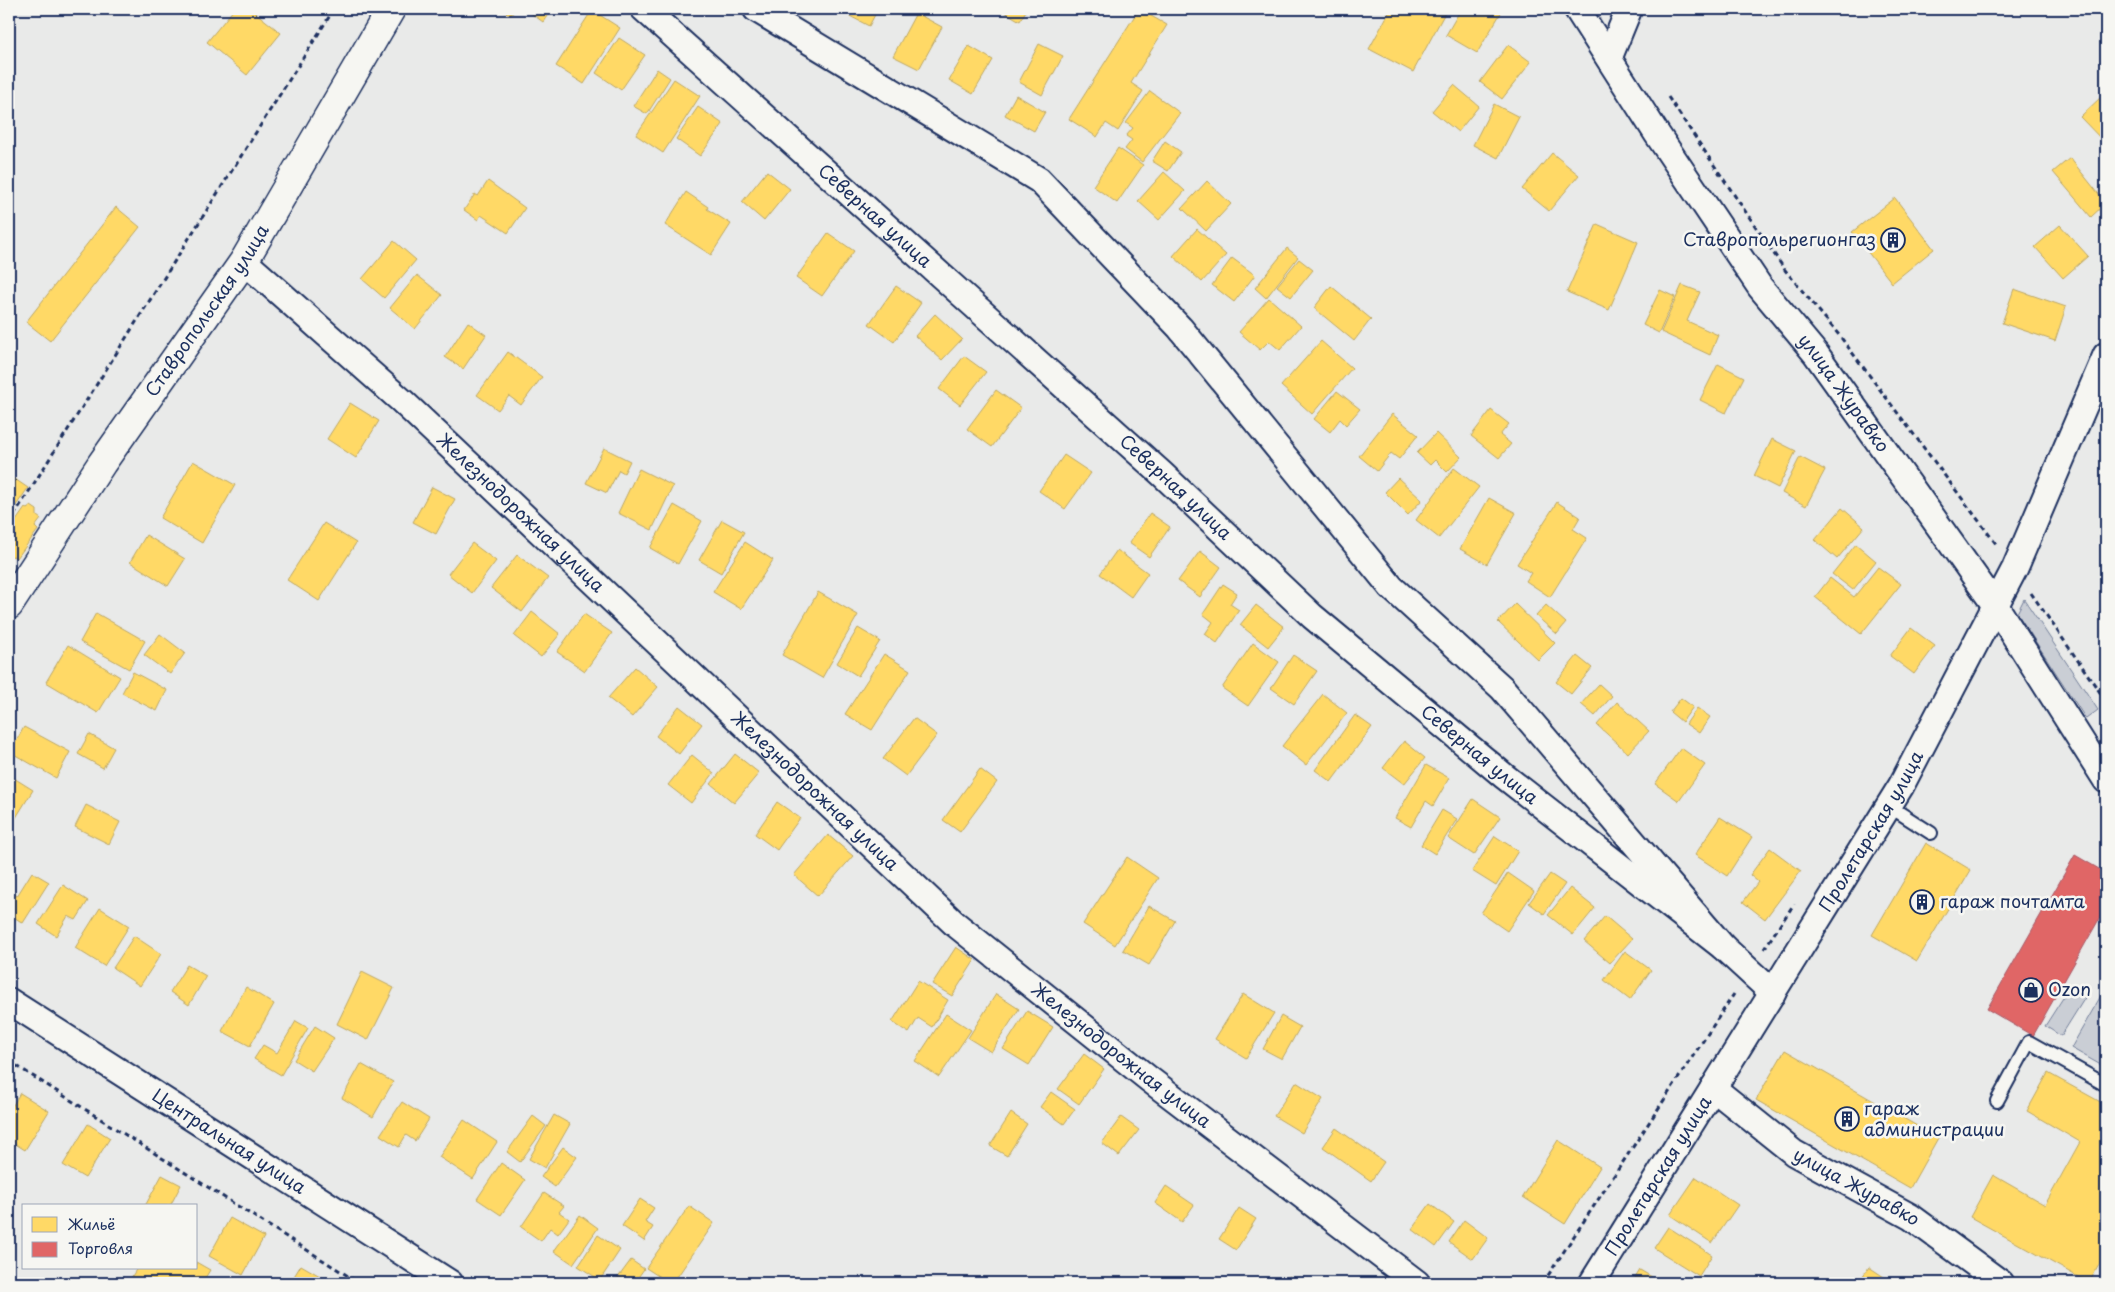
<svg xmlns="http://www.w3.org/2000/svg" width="2115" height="1292" font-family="'Playpen Sans',sans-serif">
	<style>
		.grass { fill: #caced5; stroke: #727e9a }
		.homes { fill: #ffd966; stroke: #bba664 }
		.shops { fill: #e06666; stroke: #a55664 }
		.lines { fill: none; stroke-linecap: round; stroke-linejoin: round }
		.lane-casing { stroke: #1b2f5e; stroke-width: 16 }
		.street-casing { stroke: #1b2f5e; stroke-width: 29 }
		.secondary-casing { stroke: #1b2f5e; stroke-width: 31 }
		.path { stroke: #1b2f5e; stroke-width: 3; stroke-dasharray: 5 4; stroke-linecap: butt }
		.lane { stroke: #f6f6f2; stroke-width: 12 }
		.street { stroke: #f6f6f2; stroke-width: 25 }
		.secondary { stroke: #f6f6f2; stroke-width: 28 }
		.labels { text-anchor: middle; stroke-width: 5; stroke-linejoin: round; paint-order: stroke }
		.street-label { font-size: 18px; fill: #1b2f5e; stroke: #f6f6f2 }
		.poi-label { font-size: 18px; fill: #1b2f5e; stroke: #f6f6f2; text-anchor: start }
	</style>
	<rect width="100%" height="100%" fill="#e9eae9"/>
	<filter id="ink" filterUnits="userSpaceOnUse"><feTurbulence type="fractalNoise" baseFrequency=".02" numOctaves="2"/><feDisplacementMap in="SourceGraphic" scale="10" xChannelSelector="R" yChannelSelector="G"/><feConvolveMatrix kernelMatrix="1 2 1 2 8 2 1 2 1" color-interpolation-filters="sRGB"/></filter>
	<g filter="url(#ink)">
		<path class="grass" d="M 2024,599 L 2098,710 L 2086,719 L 2017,613 Z
			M 2070,987 L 2086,996 L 2061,1036 L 2045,1026 Z
			M 2106,987 L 2106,1068 L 2071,1048 Z"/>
		<path class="homes" d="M 234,9 L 251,9 L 281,33 L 247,75 L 207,42 Z
			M 500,9 L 515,9 L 511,15 Z
			M 525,9 L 552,9 L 543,22 Z
			M 838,9 L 878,9 L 869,26 L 838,10 Z
			M 888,9 L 902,9 L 899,15 Z
			M 1000,9 L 1027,9 L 1020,21 Z
			M 1139,9 L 1167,25 L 1131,83 L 1143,91 L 1118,131 L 1106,123 L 1097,137 L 1069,119 Z
			M 1391,9 L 1447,9 L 1413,72 L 1369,49 Z
			M 1461,9 L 1497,9 L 1502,11 L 1477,53 L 1446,35 Z
			M 592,10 L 620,28 L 584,84 L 556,66 Z
			M 916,13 L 942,27 L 919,69 L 893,56 Z
			M 619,38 L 645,55 L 621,90 L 596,73 Z
			M 1039,44 L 1063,56 L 1042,95 L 1019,82 Z
			M 1508,45 L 1531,62 L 1502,99 L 1480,82 Z
			M 969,46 L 993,60 L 973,94 L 949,80 Z
			M 657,69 L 670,78 L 647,114 L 633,106 Z
			M 674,79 L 700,96 L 663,153 L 636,135 Z
			M 1454,85 L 1479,106 L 1458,132 L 1432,111 Z
			M 1150,91 L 1180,113 L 1142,162 L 1125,149 L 1132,140 L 1126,136 L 1133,128 L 1126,123 Z
			M 1016,95 L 1045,112 L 1034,131 L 1005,115 Z
			M 2102,96 L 2106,101 L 2106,144 L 2080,117 Z
			M 1494,104 L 1519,117 L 1498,158 L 1473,145 Z
			M 698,107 L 723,124 L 700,156 L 676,139 Z
			M 1165,141 L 1181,152 L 1168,171 L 1152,161 Z
			M 1118,148 L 1143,165 L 1117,203 L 1093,186 Z
			M 1552,153 L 1579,175 L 1549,211 L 1522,189 Z
			M 2070,158 L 2106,203 L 2091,217 L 2053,172 Z
			M 767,171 L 790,189 L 764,221 L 742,202 Z
			M 1164,172 L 1185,191 L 1159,220 L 1138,201 Z
			M 488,181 L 525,208 L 508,233 L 481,215 L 478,220 L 464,210 L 475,194 L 478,196 Z
			M 1207,181 L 1231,204 L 1206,231 L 1182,208 Z
			M 686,192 L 708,207 L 707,209 L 731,224 L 711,255 L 665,225 Z
			M 1895,198 L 1934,249 L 1892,283 L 1852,232 Z
			M 116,207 L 140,227 L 50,341 L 26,322 Z
			M 1597,224 L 1638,242 L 1609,310 L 1567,292 Z
			M 2060,225 L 2088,256 L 2063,278 L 2035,247 Z
			M 1197,229 L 1226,255 L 1202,282 L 1173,256 Z
			M 828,233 L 854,251 L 822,296 L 796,278 Z
			M 394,241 L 416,260 L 384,298 L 362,279 Z
			M 1287,248 L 1298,257 L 1266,298 L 1255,288 Z
			M 1232,258 L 1255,275 L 1234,302 L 1212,285 Z
			M 1299,259 L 1313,270 L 1291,297 L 1277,286 Z
			M 417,275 L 442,295 L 415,329 L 390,308 Z
			M 1682,285 L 1700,292 L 1687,321 L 1718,335 L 1710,355 L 1661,332 Z
			M 896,286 L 921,303 L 894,342 L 869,324 Z
			M 1331,286 L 1371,319 L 1354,341 L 1314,308 Z
			M 2014,289 L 2066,307 L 2055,341 L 2002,323 Z
			M 1660,290 L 1675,297 L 1659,333 L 1643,325 Z
			M 1269,298 L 1301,326 L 1280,350 L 1269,341 L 1260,350 L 1239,332 Z
			M 935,314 L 962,339 L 942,360 L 915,336 Z
			M 468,322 L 486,335 L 463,369 L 445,357 Z
			M 1321,341 L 1352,368 L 1312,414 L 1281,386 Z
			M 508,352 L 542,377 L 521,405 L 509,396 L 498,410 L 477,395 Z
			M 964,356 L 986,372 L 960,405 L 939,389 Z
			M 1718,364 L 1744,377 L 1726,413 L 1700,400 Z
			M 996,390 L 1021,408 L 992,447 L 967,429 Z
			M 1337,391 L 1360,409 L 1346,425 L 1340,419 L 1330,432 L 1314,419 Z
			M 350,403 L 379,421 L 356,458 L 327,439 Z
			M 1491,410 L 1509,424 L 1500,435 L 1511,444 L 1499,458 L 1471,436 Z
			M 1392,414 L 1418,435 L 1399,459 L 1391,453 L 1377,471 L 1359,456 Z
			M 1436,433 L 1461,457 L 1447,472 L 1435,460 L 1430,465 L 1417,453 Z
			M 1772,439 L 1796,451 L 1778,488 L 1754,476 Z
			M 604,448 L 630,461 L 624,473 L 619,470 L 607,493 L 586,483 Z
			M 1064,455 L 1091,473 L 1065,509 L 1039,491 Z
			M 1800,457 L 1825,470 L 1806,506 L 1782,493 Z
			M 193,461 L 235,485 L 202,543 L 160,518 Z
			M 1454,468 L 1479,487 L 1439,538 L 1416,520 Z
			M 639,469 L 673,486 L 652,530 L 618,513 Z
			M 9,475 L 28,488 L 9,516 Z
			M 1398,478 L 1422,500 L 1408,515 L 1385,492 Z
			M 432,487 L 455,499 L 436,534 L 413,522 Z
			M 1489,498 L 1516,513 L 1487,564 L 1460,549 Z
			M 1557,502 L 1580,517 L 1573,529 L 1587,538 L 1550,597 L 1526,581 L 1531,573 L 1517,564 Z
			M 674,505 L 702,521 L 678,564 L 650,548 Z
			M 31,506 L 37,510 L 37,516 L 41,519 L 35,527 L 38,530 L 17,558 L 13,556 L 9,558 L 9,531 L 25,508 L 27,509 Z
			M 1842,508 L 1864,527 L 1837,559 L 1815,540 Z
			M 1150,513 L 1170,527 L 1149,557 L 1129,543 Z
			M 722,520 L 744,532 L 721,573 L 699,560 Z
			M 324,523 L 356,543 L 319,601 L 287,580 Z
			M 146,535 L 185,559 L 168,586 L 130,562 Z
			M 745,542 L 773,560 L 741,609 L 713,592 Z
			M 472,543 L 496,561 L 472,593 L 448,574 Z
			M 1856,544 L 1876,561 L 1853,590 L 1832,574 Z
			M 1117,550 L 1148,573 L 1131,597 L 1100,574 Z
			M 1200,551 L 1221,567 L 1200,597 L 1178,581 Z
			M 517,555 L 548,578 L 522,612 L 491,588 Z
			M 1878,567 L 1901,584 L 1861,634 L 1815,597 L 1830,578 L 1854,597 Z
			M 1223,584 L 1237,593 L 1230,604 L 1239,610 L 1217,643 L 1205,634 L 1213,622 L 1203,614 Z
			M 818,592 L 858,615 L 822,678 L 782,655 Z
			M 1515,604 L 1555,643 L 1538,660 L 1498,622 Z
			M 1256,605 L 1284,627 L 1268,647 L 1240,625 Z
			M 1546,605 L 1566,623 L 1557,634 L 1536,616 Z
			M 532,612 L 560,634 L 541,657 L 514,636 Z
			M 96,613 L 145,641 L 129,669 L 80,642 Z
			M 584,614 L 612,633 L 585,671 L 557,652 Z
			M 858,628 L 880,641 L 858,676 L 837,663 Z
			M 1911,628 L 1935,646 L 1914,674 L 1890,656 Z
			M 160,634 L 185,653 L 170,674 L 144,655 Z
			M 1253,643 L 1279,662 L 1248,706 L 1222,688 Z
			M 68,645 L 120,677 L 98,713 L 46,682 Z
			M 884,654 L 910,670 L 872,730 L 845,714 Z
			M 1293,655 L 1317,671 L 1294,704 L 1271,688 Z
			M 1577,656 L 1592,668 L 1571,694 L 1556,682 Z
			M 635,667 L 658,687 L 632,717 L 608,698 Z
			M 133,672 L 167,690 L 157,711 L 122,693 Z
			M 1599,684 L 1612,696 L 1595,716 L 1581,704 Z
			M 1323,694 L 1347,713 L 1306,765 L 1282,746 Z
			M 1681,698 L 1693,707 L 1682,722 L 1670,712 Z
			M 1617,702 L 1649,731 L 1628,753 L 1597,725 Z
			M 679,706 L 702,724 L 679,754 L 656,736 Z
			M 1697,708 L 1710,717 L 1699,733 L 1686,724 Z
			M 1355,715 L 1372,727 L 1331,782 L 1315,770 Z
			M 914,718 L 937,735 L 906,776 L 883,759 Z
			M 24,727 L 70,752 L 56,778 L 10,752 Z
			M 89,734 L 114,748 L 103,768 L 78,754 Z
			M 1404,741 L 1425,758 L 1404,784 L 1383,768 Z
			M 1681,748 L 1705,765 L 1679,801 L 1655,784 Z
			M 735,754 L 759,773 L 734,803 L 711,784 Z
			M 692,755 L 714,773 L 691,803 L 668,785 Z
			M 1426,765 L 1449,778 L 1433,806 L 1426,801 L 1411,827 L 1395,818 Z
			M 980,769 L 997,782 L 960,832 L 943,820 Z
			M 9,775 L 33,790 L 9,829 Z
			M 1473,799 L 1500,817 L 1474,855 L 1448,838 Z
			M 777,802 L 800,818 L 777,850 L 755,834 Z
			M 86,805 L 120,822 L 109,844 L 75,827 Z
			M 1442,810 L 1457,819 L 1435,854 L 1421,845 Z
			M 1720,817 L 1752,837 L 1727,876 L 1695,855 Z
			M 828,835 L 853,856 L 818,896 L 794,875 Z
			M 1495,836 L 1518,851 L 1496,886 L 1472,871 Z
			M 1926,843 L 1971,870 L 1917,961 L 1872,935 Z
			M 1770,848 L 1801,871 L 1765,919 L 1743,902 L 1758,882 L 1750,875 Z
			M 1127,857 L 1158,878 L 1115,945 L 1083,924 Z
			M 32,872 L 49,882 L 23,923 L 9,914 L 9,890 L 17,896 Z
			M 1508,873 L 1534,891 L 1507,931 L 1481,913 Z
			M 1550,874 L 1565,884 L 1544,914 L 1529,903 Z
			M 63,885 L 88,901 L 76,920 L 68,916 L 56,936 L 38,924 Z
			M 1570,888 L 1595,908 L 1573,935 L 1548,915 Z
			M 1149,906 L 1175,921 L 1149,965 L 1123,950 Z
			M 100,908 L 129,926 L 104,966 L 75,948 Z
			M 1605,916 L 1632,939 L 1610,963 L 1584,941 Z
			M 134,936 L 161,954 L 140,986 L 113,968 Z
			M 956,947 L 975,960 L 952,996 L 932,984 Z
			M 1625,951 L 1651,970 L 1630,1000 L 1604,980 Z
			M 187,965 L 206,976 L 189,1005 L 170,992 Z
			M 362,972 L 394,988 L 368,1040 L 337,1024 Z
			M 918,981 L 948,1000 L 932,1027 L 918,1018 L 909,1033 L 892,1022 Z
			M 246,987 L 274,1004 L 250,1046 L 222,1031 Z
			M 996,994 L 1019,1009 L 991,1052 L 968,1038 Z
			M 1243,994 L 1274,1013 L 1246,1058 L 1215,1039 Z
			M 1027,1011 L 1053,1027 L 1029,1065 L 1003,1049 Z
			M 946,1014 L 971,1030 L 939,1077 L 915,1061 Z
			M 1281,1016 L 1300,1027 L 1282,1059 L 1263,1049 Z
			M 296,1021 L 308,1028 L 281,1075 L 254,1059 L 263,1045 L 277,1053 Z
			M 315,1026 L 334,1038 L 312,1071 L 294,1060 Z
			M 1785,1050 L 1938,1138 L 1910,1188 L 1756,1100 Z
			M 1084,1054 L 1104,1069 L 1079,1104 L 1058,1089 Z
			M 361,1064 L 393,1082 L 373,1117 L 342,1098 Z
			M 2048,1073 L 2106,1105 L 2106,1252 L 2089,1283 L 1970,1217 L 1993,1175 L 2045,1205 L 2080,1142 L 2027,1111 Z
			M 1296,1082 L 1323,1099 L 1302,1133 L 1274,1116 Z
			M 1051,1092 L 1075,1109 L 1064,1124 L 1040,1107 Z
			M 20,1093 L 49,1111 L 25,1150 L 9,1140 L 9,1112 Z
			M 402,1102 L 429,1119 L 415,1141 L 406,1135 L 399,1147 L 380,1135 Z
			M 1011,1113 L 1027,1124 L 1007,1156 L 990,1146 Z
			M 554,1115 L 570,1124 L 545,1168 L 529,1159 Z
			M 533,1116 L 546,1126 L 520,1162 L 507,1152 Z
			M 1121,1117 L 1139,1130 L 1119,1156 L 1102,1143 Z
			M 464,1120 L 497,1142 L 473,1179 L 439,1157 Z
			M 88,1124 L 110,1138 L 85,1178 L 63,1165 Z
			M 1336,1128 L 1384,1162 L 1371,1181 L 1323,1147 Z
			M 1558,1140 L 1600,1167 L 1565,1224 L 1523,1197 Z
			M 563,1147 L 577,1157 L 555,1187 L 541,1177 Z
			M 501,1163 L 525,1180 L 501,1215 L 477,1199 Z
			M 162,1175 L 181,1185 L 170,1206 L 145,1206 Z
			M 1696,1177 L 1738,1205 L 1712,1243 L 1670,1215 Z
			M 1166,1186 L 1194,1205 L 1182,1222 L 1155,1203 Z
			M 544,1193 L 564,1206 L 559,1212 L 569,1219 L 558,1234 L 550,1228 L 541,1241 L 521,1227 Z
			M 640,1199 L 654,1208 L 645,1222 L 653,1227 L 644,1241 L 622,1226 Z
			M 1430,1204 L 1454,1222 L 1436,1247 L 1412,1229 Z
			M 689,1206 L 714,1223 L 673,1283 L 669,1283 L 646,1268 Z
			M 1239,1208 L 1256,1219 L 1236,1250 L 1219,1239 Z
			M 580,1215 L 598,1228 L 573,1264 L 554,1251 Z
			M 230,1218 L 264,1237 L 243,1275 L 209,1256 Z
			M 1464,1220 L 1488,1238 L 1473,1259 L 1449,1242 Z
			M 1668,1227 L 1712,1255 L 1699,1276 L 1654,1248 Z
			M 598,1235 L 620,1250 L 600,1280 L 578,1266 Z
			M 631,1260 L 644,1269 L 634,1283 L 614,1283 Z
			M 196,1262 L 210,1270 L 202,1283 L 128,1283 L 137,1268 L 196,1268 Z
			M 301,1265 L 320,1276 L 315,1283 L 290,1283 Z
			M 1869,1267 L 1893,1283 L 1858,1283 Z
			M 1640,1270 L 1662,1283 L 1632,1283 Z
			M 1289,1276 L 1299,1283 L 1285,1283 Z
			M 686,1277 L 696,1283 L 681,1283 Z"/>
		<path class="shops" d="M 2075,855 L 2106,873 L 2106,907 L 2033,1036 L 1987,1009 Z"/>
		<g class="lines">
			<g class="lane-casing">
				<path id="lane" d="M 1889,806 L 1931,833
					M 1997,1101 L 2029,1042 L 2106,1085"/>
			</g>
			<g class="street-casing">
				<g id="street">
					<path id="s1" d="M 644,9 L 1162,474 L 1312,616 L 1504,776 L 1723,947"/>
					<path d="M 756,9 L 1039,180 L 1180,328 L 1391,587 L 1502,688 L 1723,947 L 1773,993"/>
					<path id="s2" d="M 1577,9 L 1657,134 L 1760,287 L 1816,354 L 1995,605 L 2106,780"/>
					<path d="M 1609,58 L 1629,9"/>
					<path id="s3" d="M 244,261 L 402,401 L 954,923 L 1149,1079 L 1417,1283"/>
					<path id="s4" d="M 9,1001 L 450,1283"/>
					<path id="s5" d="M 1713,1088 L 1794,1153 L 1911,1217 L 2001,1283"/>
					<path id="s6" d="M 1592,1283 L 1901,786 L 2015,568 L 2106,355"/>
				</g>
			</g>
			<g class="secondary-casing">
				<g id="secondary">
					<path id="s7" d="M 9,605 L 102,463 L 244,261 L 391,9"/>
				</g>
			</g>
			<path class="path" d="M 1668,97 L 1785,270 L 1839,335 L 1997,545
				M 9,523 L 334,9
				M 2031,593 L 2106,701
				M 1764,949 L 1794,904
				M 9,1061 L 359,1283
				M 1543,1283 L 1734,994"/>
			<use href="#lane" class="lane"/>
			<use href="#street" class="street"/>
			<use href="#secondary" class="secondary"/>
		</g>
	</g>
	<defs>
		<g id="building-ring" transform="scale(1.25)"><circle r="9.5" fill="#f6f6f2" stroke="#1b2f5e" stroke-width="1.5"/><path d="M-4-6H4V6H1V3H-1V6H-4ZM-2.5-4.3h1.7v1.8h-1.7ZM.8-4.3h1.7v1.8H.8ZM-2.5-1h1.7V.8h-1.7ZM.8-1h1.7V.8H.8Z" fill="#1b2f5e"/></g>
		<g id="shop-ring" transform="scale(1.25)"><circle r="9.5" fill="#f6f6f2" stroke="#1b2f5e" stroke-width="1.5"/><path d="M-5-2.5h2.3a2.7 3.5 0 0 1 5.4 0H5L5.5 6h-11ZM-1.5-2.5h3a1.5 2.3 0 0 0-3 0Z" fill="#1b2f5e"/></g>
	</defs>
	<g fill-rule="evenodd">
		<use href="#building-ring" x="1893" y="240"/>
		<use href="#building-ring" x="1922" y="902"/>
		<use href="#shop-ring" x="2031" y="990"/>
		<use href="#building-ring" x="1847" y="1119"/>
	</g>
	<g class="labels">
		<g class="street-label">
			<text dy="6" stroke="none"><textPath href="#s1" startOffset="310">Северная улица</textPath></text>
			<text dy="6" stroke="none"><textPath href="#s7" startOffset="355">Ставропольская улица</textPath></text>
			<text dy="6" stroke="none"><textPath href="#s2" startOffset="468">улица Журавко</textPath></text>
			<text dy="6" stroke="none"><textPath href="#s1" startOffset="715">Северная улица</textPath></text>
			<text dy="6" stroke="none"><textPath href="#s3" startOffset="374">Железнодорожная улица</textPath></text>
			<text dy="6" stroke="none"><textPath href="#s1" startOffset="1120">Северная улица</textPath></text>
			<text dy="6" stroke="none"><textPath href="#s3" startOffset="779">Железнодорожная улица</textPath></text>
			<text dy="6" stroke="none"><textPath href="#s6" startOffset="531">Пролетарская улица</textPath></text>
			<text dy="6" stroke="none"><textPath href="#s3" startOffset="1184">Железнодорожная улица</textPath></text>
			<text dy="6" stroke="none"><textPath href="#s4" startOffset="261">Центральная улица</textPath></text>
			<text dy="6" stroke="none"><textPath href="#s6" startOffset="126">Пролетарская улица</textPath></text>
			<text dy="6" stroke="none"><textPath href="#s5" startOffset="175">улица Журавко</textPath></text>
		</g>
		<g class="poi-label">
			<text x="1876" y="246" text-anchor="end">Ставропольрегионгаз</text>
			<text x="1940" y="908">гараж почтамта</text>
			<text x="2048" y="996">Ozon</text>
			<text x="1864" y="1115">гараж<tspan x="1864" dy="21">администрации</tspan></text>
		</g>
	</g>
	<rect width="2115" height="1292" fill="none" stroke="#f6f6f2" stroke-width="30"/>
	<rect x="15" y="15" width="2085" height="1262" fill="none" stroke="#1b2f5e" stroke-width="2" filter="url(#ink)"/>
	<rect x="22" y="1204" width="175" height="65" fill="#f6f6f2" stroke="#9ea6b7"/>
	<rect x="32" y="1217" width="25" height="15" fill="#ffd966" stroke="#9ea6b7"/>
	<text x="68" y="1230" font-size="15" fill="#1b2f5e">Жильё</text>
	<rect x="32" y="1242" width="25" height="15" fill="#e06666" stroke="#9ea6b7"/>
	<text x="68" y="1254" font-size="15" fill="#1b2f5e">Торговля</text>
</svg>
